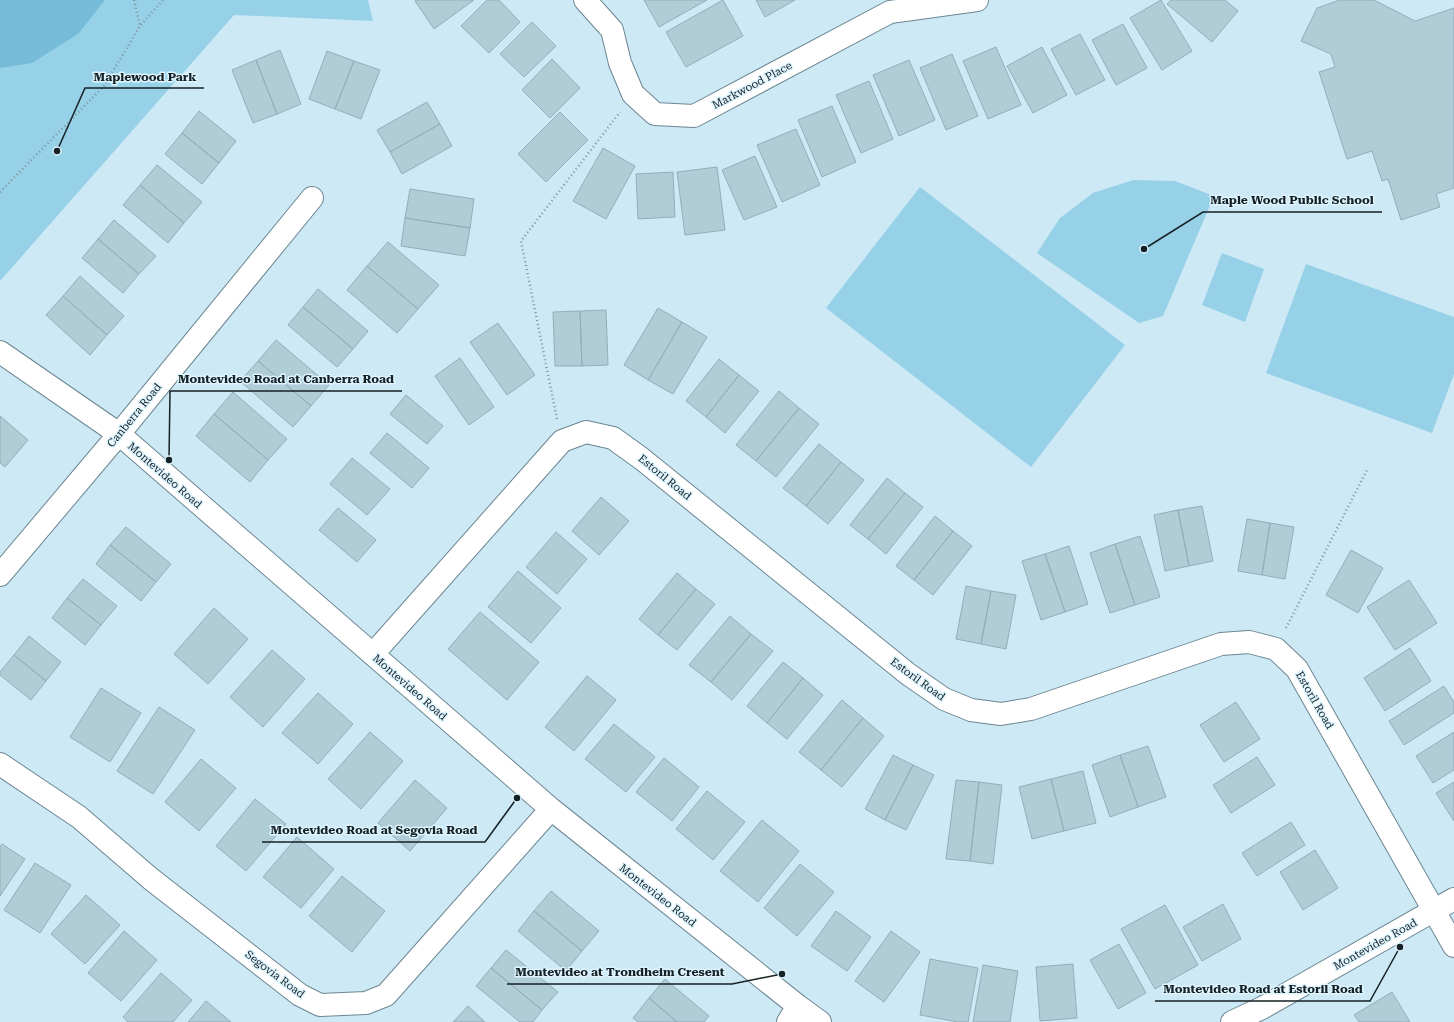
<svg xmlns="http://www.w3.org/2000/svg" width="1454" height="1022" font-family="'Roboto Serif',serif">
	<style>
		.green { fill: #97d1e8 }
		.forest { fill: #76bbd7 }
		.building { fill: #afccd7; stroke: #93aeba }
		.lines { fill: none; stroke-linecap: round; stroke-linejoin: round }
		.minor-casing { stroke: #6b8691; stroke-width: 24 }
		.path { stroke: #7f959d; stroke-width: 2.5; stroke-dasharray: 1 3; stroke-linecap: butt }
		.minor { stroke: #fff; stroke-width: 22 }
		.labels { text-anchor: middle; stroke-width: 3; stroke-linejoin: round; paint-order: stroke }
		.street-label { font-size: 11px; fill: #162125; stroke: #def5ff }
		.leader { fill: none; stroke: #162125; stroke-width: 1.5 }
		.callout-dot { fill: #162125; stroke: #def5ff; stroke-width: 1.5 }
		.callout-label { font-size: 12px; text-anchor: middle; font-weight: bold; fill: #162125; stroke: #def5ff; stroke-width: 3; stroke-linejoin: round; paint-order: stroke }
	</style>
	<rect width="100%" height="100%" fill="#cce9f5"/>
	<path class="green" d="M 0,0 L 368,0 L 373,21 L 234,15 L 0,281 Z
		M 1133,180 L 1175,181 L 1214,196 L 1163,316 L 1139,323 L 1037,253 L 1060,218 L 1093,193 Z
		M 920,187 L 1125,345 L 1031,467 L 826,308 Z
		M 1222,253 L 1264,269 L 1245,322 L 1202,305 Z
		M 1306,264 L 1454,317 L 1454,374 L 1432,433 L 1266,373 Z"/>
	<path class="forest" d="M 0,0 L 105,0 L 78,34 L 32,63 L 0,68 Z"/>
	<path class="building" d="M 416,0 L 474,0 L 434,29 L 415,1 Z
		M 487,0 L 499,0 L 520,22 L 489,53 L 461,26 Z
		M 644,0 L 707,0 L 659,27 Z
		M 723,0 L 743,36 L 686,67 L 666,32 Z
		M 756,0 L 795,0 L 765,17 Z
		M 1161,0 L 1192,51 L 1162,70 L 1130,18 Z
		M 1171,0 L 1225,0 L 1238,11 L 1212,42 L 1167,4 Z
		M 1340,0 L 1374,0 L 1415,21 L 1454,8 L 1454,188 L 1436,194 L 1440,207 L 1401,220 L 1388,179 L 1382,181 L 1372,151 L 1347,159 L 1319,72 L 1335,67 L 1331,54 L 1301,41 L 1317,8 Z
		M 532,22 L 556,46 L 524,77 L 500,54 Z
		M 1123,24 L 1147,68 L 1116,85 L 1092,40 Z
		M 1080,34 L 1105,80 L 1076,95 L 1051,49 Z
		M 996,47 L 1021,105 L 988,119 L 963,61 Z
		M 1042,47 L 1067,95 L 1033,113 L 1007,66 Z
		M 280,50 L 301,104 L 277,114 L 256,60 Z
		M 327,51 L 354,61 L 335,109 L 309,99 Z
		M 952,54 L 978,116 L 946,130 L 920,68 Z
		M 552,59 L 580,88 L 550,118 L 522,90 Z
		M 256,60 L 277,114 L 253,123 L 232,70 Z
		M 909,60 L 935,120 L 899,136 L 873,75 Z
		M 354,61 L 380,70 L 361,119 L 335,109 Z
		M 869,81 L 893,139 L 861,153 L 836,95 Z
		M 427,102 L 440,124 L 390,152 L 377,130 Z
		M 832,106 L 856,162 L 822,177 L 798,120 Z
		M 199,111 L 236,141 L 219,163 L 182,133 Z
		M 560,112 L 588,140 L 546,182 L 518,154 Z
		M 440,124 L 452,146 L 402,174 L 390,152 Z
		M 796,129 L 820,185 L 782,202 L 757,145 Z
		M 182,133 L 219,163 L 202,184 L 165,154 Z
		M 603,148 L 635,166 L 606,219 L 573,201 Z
		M 755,156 L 777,207 L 744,220 L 722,170 Z
		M 157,165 L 202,202 L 184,223 L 140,185 Z
		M 717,167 L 725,230 L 685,235 L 677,172 Z
		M 673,172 L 675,217 L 638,219 L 636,174 Z
		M 140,185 L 184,223 L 168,243 L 123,205 Z
		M 410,189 L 474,199 L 470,228 L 405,218 Z
		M 405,218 L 470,228 L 465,256 L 401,246 Z
		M 114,220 L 156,256 L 139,274 L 98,239 Z
		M 98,239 L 139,274 L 123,293 L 82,258 Z
		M 388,242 L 439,285 L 418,309 L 367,266 Z
		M 367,266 L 418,309 L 397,333 L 347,290 Z
		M 80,276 L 124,316 L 107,335 L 63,296 Z
		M 318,289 L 368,331 L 353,349 L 303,307 Z
		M 63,296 L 107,335 L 90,355 L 46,315 Z
		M 303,307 L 353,349 L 337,367 L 288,325 Z
		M 658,308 L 682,322 L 648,380 L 624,365 Z
		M 606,310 L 608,365 L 582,366 L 580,311 Z
		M 580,311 L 582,366 L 555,366 L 553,312 Z
		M 682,322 L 707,337 L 673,394 L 648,380 Z
		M 498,323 L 535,375 L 507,395 L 470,342 Z
		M 276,340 L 329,385 L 311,406 L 258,361 Z
		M 460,358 L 494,407 L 469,425 L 435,376 Z
		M 719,359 L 739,375 L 706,417 L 686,401 Z
		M 258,361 L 311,406 L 293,427 L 240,381 Z
		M 739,375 L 759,391 L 725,433 L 706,417 Z
		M 779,391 L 799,408 L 756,461 L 736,445 Z
		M 233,392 L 287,439 L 268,460 L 214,414 Z
		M 406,395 L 443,426 L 427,444 L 390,414 Z
		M 799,408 L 819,424 L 776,477 L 756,461 Z
		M 214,414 L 268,460 L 250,482 L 196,436 Z
		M 0,416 L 28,440 L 5,467 L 0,463 Z
		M 387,433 L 429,468 L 412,488 L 370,453 Z
		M 819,444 L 841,462 L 806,506 L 783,488 Z
		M 352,458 L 390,489 L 367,515 L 330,484 Z
		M 841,462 L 864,480 L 828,524 L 806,506 Z
		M 887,478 L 905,493 L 868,539 L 850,525 Z
		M 905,493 L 923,507 L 886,554 L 868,539 Z
		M 601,497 L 629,521 L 599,555 L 572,531 Z
		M 1202,506 L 1213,561 L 1189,566 L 1178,510 Z
		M 338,508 L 376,540 L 357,562 L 319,530 Z
		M 1178,510 L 1189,566 L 1165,571 L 1154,515 Z
		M 935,516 L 953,531 L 914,580 L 896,566 Z
		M 1247,519 L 1270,523 L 1262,575 L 1238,571 Z
		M 1270,523 L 1294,527 L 1285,579 L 1262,575 Z
		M 126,527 L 171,564 L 156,582 L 110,545 Z
		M 953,531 L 972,546 L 933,595 L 914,580 Z
		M 556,532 L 587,559 L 557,594 L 526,567 Z
		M 1140,536 L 1160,597 L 1135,605 L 1115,544 Z
		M 1115,544 L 1135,605 L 1110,613 L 1090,553 Z
		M 110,545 L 156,582 L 141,601 L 96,564 Z
		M 1069,546 L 1088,604 L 1065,612 L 1045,554 Z
		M 1351,550 L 1383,568 L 1358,613 L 1326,595 Z
		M 1045,554 L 1065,612 L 1041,620 L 1022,561 Z
		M 518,571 L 561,608 L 531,643 L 488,607 Z
		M 677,573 L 696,589 L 658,635 L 639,619 Z
		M 83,579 L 117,606 L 101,625 L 67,598 Z
		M 1409,580 L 1437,623 L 1395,650 L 1367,607 Z
		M 966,586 L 991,591 L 981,644 L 956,639 Z
		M 696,589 L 715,604 L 677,650 L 658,635 Z
		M 991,591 L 1016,595 L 1006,649 L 981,644 Z
		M 67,598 L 101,625 L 85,645 L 52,618 Z
		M 214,608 L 248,639 L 208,684 L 174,654 Z
		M 480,612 L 539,662 L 507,700 L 448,649 Z
		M 730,616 L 751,634 L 711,682 L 689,665 Z
		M 751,634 L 773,651 L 732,700 L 711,682 Z
		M 29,636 L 61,662 L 46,681 L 14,655 Z
		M 1410,648 L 1431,681 L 1385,711 L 1364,678 Z
		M 272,650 L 305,679 L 263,727 L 230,697 Z
		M 14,655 L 46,681 L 31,700 L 0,675 L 0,672 Z
		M 783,662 L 803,678 L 767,723 L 747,706 Z
		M 587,676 L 616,700 L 574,751 L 545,727 Z
		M 803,678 L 823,695 L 787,739 L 767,723 Z
		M 1444,686 L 1454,702 L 1454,713 L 1404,745 L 1389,721 Z
		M 101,688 L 141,713 L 110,762 L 70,737 Z
		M 318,693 L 353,724 L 318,764 L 282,733 Z
		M 842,700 L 863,718 L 821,770 L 799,752 Z
		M 1236,702 L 1260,739 L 1224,762 L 1200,725 Z
		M 159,707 L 195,730 L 153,794 L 117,771 Z
		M 863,718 L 884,736 L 842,787 L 821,770 Z
		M 614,724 L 655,757 L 626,792 L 585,759 Z
		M 370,732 L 403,761 L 361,809 L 328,779 Z
		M 1454,732 L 1454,770 L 1433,783 L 1416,756 Z
		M 1148,746 L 1166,797 L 1138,807 L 1120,755 Z
		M 893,755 L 913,765 L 885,820 L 865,809 Z
		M 1120,755 L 1138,807 L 1110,817 L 1092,765 Z
		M 1257,757 L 1275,785 L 1231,813 L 1213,785 Z
		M 664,758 L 699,787 L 672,821 L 636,792 Z
		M 201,759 L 236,788 L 199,831 L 165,802 Z
		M 913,765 L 934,775 L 906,830 L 885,820 Z
		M 1083,771 L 1096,823 L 1064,831 L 1051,779 Z
		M 1051,779 L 1064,831 L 1032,839 L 1019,787 Z
		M 415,780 L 447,808 L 410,851 L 378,823 Z
		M 956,780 L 979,782 L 970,861 L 946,859 Z
		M 979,782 L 1002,785 L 993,864 L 970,861 Z
		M 1454,782 L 1454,821 L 1436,793 Z
		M 707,791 L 745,822 L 713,860 L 676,829 Z
		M 255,799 L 286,824 L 246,871 L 216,846 Z
		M 762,820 L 799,851 L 758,902 L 720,871 Z
		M 1291,822 L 1305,845 L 1257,876 L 1242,853 Z
		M 297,837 L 334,869 L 301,908 L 263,877 Z
		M 2,844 L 25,859 L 0,896 L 0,847 Z
		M 1315,850 L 1338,888 L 1303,910 L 1280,872 Z
		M 35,863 L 71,885 L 40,933 L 4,910 Z
		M 800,864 L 834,892 L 797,936 L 764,908 Z
		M 342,876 L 385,911 L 352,952 L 309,916 Z
		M 551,891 L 599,931 L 582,951 L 534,911 Z
		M 86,895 L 120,925 L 85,964 L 51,934 Z
		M 1223,904 L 1241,939 L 1202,961 L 1183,927 Z
		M 1165,905 L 1198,965 L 1155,989 L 1121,929 Z
		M 534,911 L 582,951 L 566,971 L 518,931 Z
		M 836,911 L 871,937 L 847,971 L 811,946 Z
		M 124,931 L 157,960 L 121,1001 L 88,973 Z
		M 891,931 L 920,952 L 884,1002 L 855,981 Z
		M 1119,944 L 1146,993 L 1118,1009 L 1090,960 Z
		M 506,950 L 558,992 L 542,1010 L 491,968 Z
		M 930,959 L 978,968 L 968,1022 L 958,1022 L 920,1015 Z
		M 1073,964 L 1077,1018 L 1040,1021 L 1036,967 Z
		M 983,965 L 1018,971 L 1010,1022 L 973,1022 Z
		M 491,968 L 542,1010 L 533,1022 L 520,1022 L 476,986 Z
		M 161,973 L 192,1000 L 173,1022 L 128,1022 L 123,1017 Z
		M 665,979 L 709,1016 L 704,1022 L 677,1022 L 649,998 Z
		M 1392,992 L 1410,1022 L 1359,1022 L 1354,1015 Z
		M 649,998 L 677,1022 L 638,1022 L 633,1018 Z
		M 206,1001 L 231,1022 L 188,1022 Z
		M 468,1006 L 485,1022 L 453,1022 Z"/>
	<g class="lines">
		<g class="minor-casing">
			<path id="minor" d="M 585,0 L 612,30 L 620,63 L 633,94 L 655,114 L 694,116 L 890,12 L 977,0
				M 0,352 L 119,434 L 551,809 L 798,1006 L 820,1022
				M 0,575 L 119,434 L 312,198
				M 373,654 L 562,441 L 586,432 L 613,438 L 642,459 L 908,674 L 944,699 L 971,710 L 1001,714 L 1031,709 L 1221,644 L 1249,642 L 1276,649 L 1297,669 L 1454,946
				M 0,764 L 79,817 L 151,879 L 300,995 L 320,1005 L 366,1003 L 386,995 L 551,809
				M 788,1022 L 798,1006
				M 1232,1022 L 1262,1008 L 1454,899"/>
		</g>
		<path class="path" d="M 134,0 L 140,26
			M 0,192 L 104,86 L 140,26 L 163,0
			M 557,419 L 521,241 L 620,112
			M 1286,628 L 1367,470"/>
		<use href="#minor" class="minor"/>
	</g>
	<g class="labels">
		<g class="street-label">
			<text transform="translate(752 85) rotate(-28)" y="4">Markwood Place</text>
			<text transform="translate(134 415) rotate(-51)" y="4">Canberra Road</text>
			<text transform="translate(165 475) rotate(41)" y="4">Montevideo Road</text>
			<text transform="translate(665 477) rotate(39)" y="4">Estoril Road</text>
			<text transform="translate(918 679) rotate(36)" y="4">Estoril Road</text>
			<text transform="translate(410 687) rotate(41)" y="4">Montevideo Road</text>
			<text transform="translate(1315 700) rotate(60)" y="4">Estoril Road</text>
			<text transform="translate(658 895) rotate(38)" y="4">Montevideo Road</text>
			<text transform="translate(1375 944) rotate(-29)" y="4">Montevideo Road</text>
			<text transform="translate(275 974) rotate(37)" y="4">Segovia Road</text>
		</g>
	</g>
	<path class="leader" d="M57 151L85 88H204M1144 249L1203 212H1382M169 460L170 391H402M517 798L485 842H262M782 974L732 984H507M1400 947L1370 1001H1155"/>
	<g class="callout-dot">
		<circle cx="57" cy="151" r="4"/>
		<circle cx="1144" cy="249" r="4"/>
		<circle cx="169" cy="460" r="4"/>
		<circle cx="517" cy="798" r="4"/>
		<circle cx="782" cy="974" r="4"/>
		<circle cx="1400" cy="947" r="4"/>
	</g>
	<g class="callout-label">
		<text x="145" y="81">Maplewood Park</text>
		<text x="1292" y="204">Maple Wood Public School</text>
		<text x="286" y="383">Montevideo Road at Canberra Road</text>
		<text x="374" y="834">Montevideo Road at Segovia Road</text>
		<text x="620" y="976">Montevideo at Trondheim Cresent</text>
		<text x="1263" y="993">Montevideo Road at Estoril Road</text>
	</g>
</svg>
